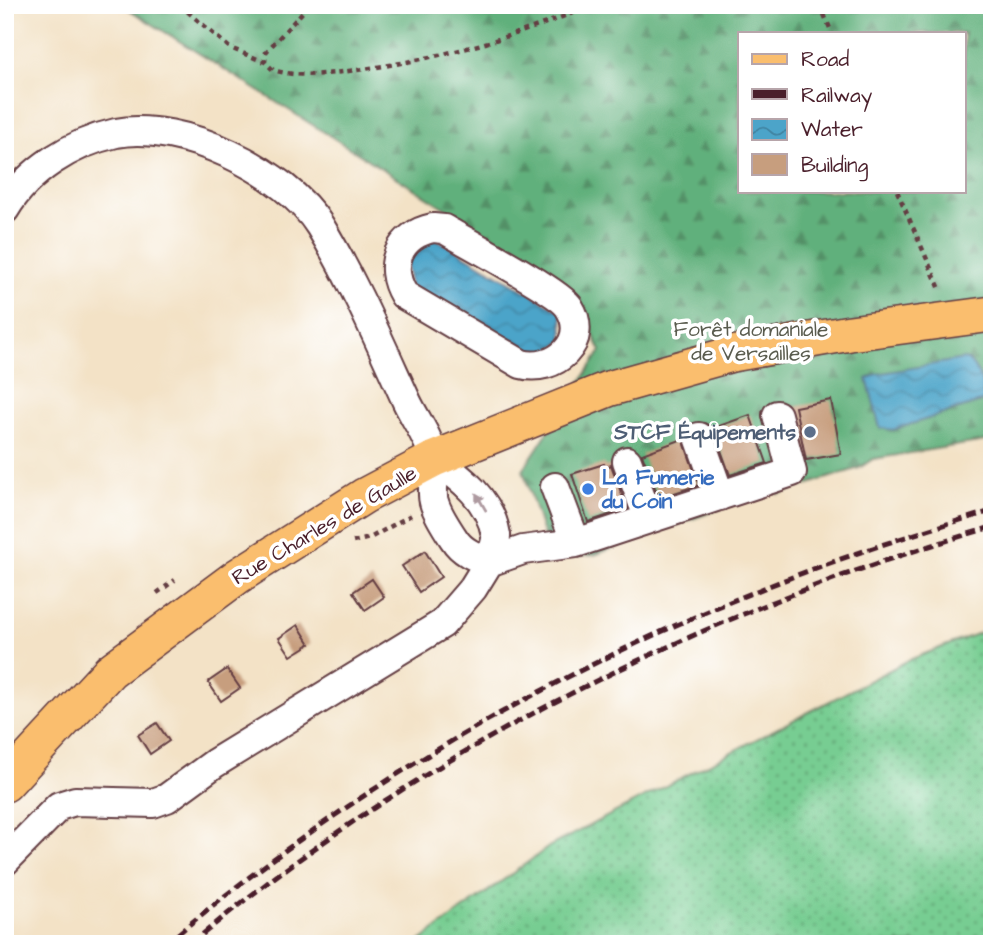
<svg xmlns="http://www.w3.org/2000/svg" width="997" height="949" font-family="'Architects Daughter',sans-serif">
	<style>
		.grass { fill: url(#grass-dots); stroke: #60765e; stroke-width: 2 }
		.forest { fill: url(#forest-firs); stroke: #566854; stroke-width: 2; fill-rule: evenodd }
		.water { fill: url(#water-waves); stroke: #4b627a; stroke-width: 2 }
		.building { fill: #c79e7e }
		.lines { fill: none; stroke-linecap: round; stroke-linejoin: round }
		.minor-casing { stroke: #633c42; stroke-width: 32 }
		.major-casing { stroke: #633c42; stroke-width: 38 }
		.path { stroke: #633c42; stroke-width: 4.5; stroke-dasharray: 5 5; stroke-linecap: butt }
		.minor { stroke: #fff; stroke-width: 28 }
		.major { stroke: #fabe6e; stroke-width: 35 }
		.rail { stroke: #4a1f2b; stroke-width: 5; stroke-dasharray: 10 5; stroke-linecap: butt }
		.oneway { fill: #ae9aa0 }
		.service-dot { fill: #5c6f8a; stroke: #fff; stroke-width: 2.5 }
		.shop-dot { fill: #3f7fe0; stroke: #fff; stroke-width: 2.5 }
		.labels { text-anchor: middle; stroke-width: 7; stroke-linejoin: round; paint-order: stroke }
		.park-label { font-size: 21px; fill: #5a5c4f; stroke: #fff }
		.service-label { font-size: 21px; font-weight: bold; fill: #4e5e75; stroke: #fff; text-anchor: end }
		.shop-label { font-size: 21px; font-weight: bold; fill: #366cbe; stroke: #fff; text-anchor: start }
		.street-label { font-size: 21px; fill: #4a1f2b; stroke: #fff }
	</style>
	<defs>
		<pattern id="grass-dots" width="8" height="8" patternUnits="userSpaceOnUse" patternTransform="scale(1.75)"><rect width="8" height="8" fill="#77cd92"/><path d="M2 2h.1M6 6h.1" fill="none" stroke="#64a677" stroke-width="1.8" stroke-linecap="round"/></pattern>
		<pattern id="forest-firs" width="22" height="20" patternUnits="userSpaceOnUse" patternTransform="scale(1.75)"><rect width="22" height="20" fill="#61b07c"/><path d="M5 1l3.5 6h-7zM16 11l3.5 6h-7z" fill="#528f66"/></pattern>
		<pattern id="water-waves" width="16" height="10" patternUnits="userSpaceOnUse" patternTransform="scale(1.75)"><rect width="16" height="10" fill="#4ca4c9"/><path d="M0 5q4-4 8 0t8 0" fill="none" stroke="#4185a3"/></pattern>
	</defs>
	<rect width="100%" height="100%" fill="#fff"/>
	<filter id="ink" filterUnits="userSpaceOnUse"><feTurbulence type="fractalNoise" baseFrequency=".0143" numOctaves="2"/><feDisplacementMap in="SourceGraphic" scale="14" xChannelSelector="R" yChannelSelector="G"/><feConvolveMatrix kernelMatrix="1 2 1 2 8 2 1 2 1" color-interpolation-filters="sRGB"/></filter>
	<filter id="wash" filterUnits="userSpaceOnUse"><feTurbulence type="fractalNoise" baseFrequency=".00686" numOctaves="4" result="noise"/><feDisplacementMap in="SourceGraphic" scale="28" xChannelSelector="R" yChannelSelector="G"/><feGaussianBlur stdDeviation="1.57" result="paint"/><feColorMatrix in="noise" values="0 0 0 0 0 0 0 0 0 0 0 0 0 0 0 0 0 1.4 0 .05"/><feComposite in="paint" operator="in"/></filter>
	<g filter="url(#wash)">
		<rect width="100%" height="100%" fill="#f3e2c6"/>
		<path class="grass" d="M 992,628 L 992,944 L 416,944 L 550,846 L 909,660 Z"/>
		<path class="forest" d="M 122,5 L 992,5 L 992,440 L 873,459 L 859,468 L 778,494 L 774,489 L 594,555 L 551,559 L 523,470 L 601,351 L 570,287 ZM 740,33 L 964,33 L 964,191 L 740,191 Z"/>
		<path class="water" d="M 433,237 L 562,312 L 563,342 L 533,359 L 410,288 L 405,256 Z
			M 963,359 L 968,360 C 978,370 984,384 985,398 L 981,402 L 893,430 L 880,428 L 867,379 L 877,374 Z"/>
		<g id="blocks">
			<path class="building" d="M 831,400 L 841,454 L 806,460 L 795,407 Z
				M 750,415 L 767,463 L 730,475 L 713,428 Z
				M 683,439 L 699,485 L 659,498 L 642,454 Z
				M 604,464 L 606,467 L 611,465 L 627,509 L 588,522 L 572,474 Z
				M 425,551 L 441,577 L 419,592 L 402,566 Z
				M 372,579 L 384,597 L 365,610 L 353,592 Z
				M 298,625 L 310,644 L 291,656 L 279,638 Z
				M 227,669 L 240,688 L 221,701 L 208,682 Z
				M 157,723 L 169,741 L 150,754 L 138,735 Z"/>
		</g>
	</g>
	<g filter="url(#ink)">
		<use href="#blocks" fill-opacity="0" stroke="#633c42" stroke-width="2"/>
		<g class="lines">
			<g class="minor-casing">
				<path id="minor" d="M 5,209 C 28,170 72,143 116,133 C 181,120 286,171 320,226 C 354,282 380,343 407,402 C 415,419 431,441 434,460 C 437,473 430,489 434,502 C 437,513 448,530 454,539 C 462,552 476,557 489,562 C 491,555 497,543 496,535 C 490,500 462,478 434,459
					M 433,228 L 444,229 C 466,242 560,292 569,307 C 591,342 554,373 521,364 L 404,295 C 386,265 399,235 433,228 Z
					M 699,437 L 720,496
					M 627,461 L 649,519
					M 555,487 L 576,543
					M 5,861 L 59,806 L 75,801 L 153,803 L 167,798 L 215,763 L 442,624 L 473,588 L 489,562 L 523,550 L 576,543 L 792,472 L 777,415"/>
			</g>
			<g class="major-casing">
				<path id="major" d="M 5,784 L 110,671 L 238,576 L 364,496 L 434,459 L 608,389 L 732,354 L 850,333 L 992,314"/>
			</g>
			<path class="path" d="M 180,5 L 230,48 L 265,62
				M 309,5 L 266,52 L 265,62 L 273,70 C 303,79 333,73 364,69 C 443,58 518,36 592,5
				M 820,5 L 832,33
				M 897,191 L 940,289
				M 353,542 L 370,538 L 411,515
				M 157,593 L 175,580"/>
			<use href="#minor" class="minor"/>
			<use href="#major" class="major"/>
			<path class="rail" d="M 166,944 C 404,742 692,595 992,511
				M 191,944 C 419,751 706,610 992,527"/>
		</g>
		<defs><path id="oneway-solid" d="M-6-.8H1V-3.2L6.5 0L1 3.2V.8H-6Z" transform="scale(1.75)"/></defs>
		<use class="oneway" href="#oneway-solid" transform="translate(481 502) rotate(-120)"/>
	</g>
	<circle class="service-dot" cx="810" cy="432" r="7"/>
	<circle class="shop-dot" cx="588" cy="489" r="7"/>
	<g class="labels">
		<g class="park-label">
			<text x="751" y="336">Forêt domaniale<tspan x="751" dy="24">de Versailles</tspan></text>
		</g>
		<g class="service-label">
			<text x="796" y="439">STCF Équipements</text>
		</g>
		<g class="shop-label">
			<text x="602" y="484">La Fumerie<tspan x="602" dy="24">du Coin</tspan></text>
		</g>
		<g class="street-label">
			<text transform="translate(324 525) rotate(-31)" y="7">Rue Charles de Gaulle</text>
		</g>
	</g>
	<rect width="997" height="949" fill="none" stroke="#fff" stroke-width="28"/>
	<rect x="738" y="32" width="228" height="161" fill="#ffffff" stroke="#b7a5aa" stroke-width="2"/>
	<rect x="752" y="54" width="35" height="10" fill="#fabe6e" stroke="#b7a5aa" stroke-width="2"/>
	<text x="801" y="66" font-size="21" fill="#4a1f2b">Road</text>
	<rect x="752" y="89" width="35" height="10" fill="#4a1f2b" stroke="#b7a5aa" stroke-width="2"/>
	<text x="801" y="102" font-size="21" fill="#4a1f2b">Railway</text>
	<rect x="752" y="119" width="35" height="21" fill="url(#water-waves)" stroke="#b7a5aa" stroke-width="2"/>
	<text x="801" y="136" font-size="21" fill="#4a1f2b">Water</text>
	<rect x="752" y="154" width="35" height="21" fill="#c79e7e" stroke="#b7a5aa" stroke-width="2"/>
	<text x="801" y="172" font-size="21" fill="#4a1f2b">Building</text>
</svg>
